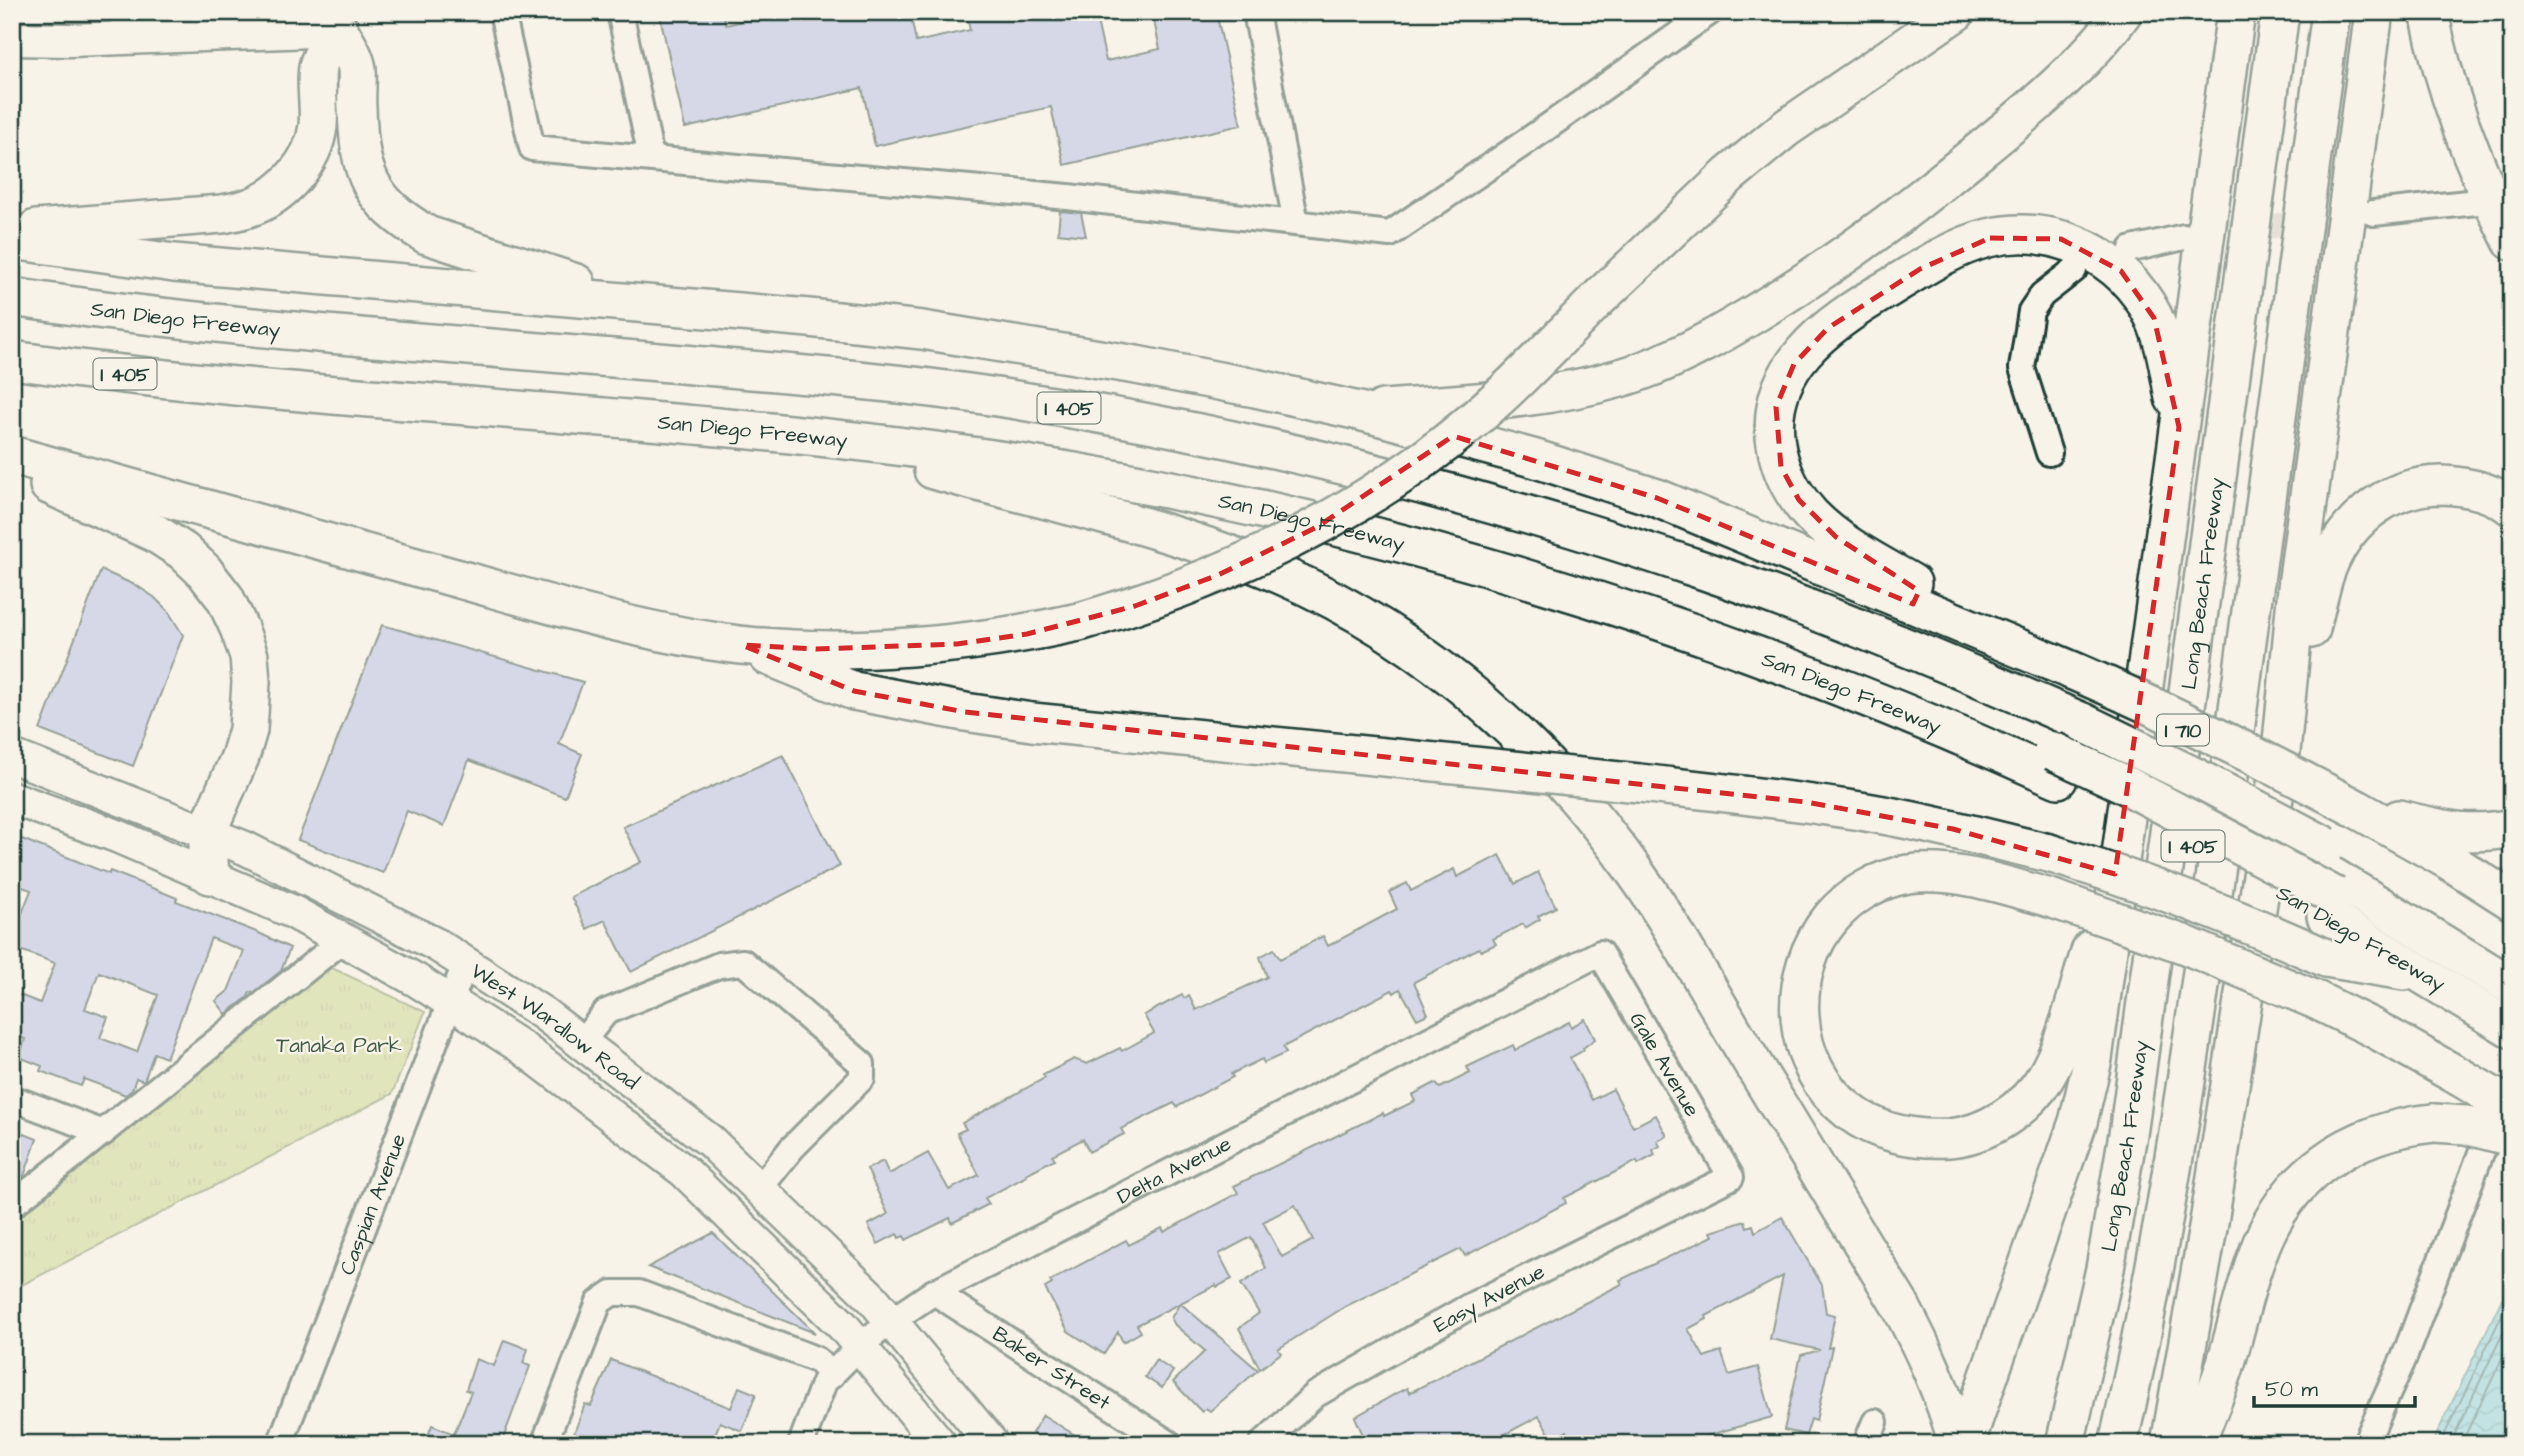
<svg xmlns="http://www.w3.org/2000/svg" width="2524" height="1456" font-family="'Architects Daughter',sans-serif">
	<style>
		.grass { fill: url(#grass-tufts); stroke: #72885e; stroke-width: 2 }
		.water { fill: url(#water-waves); stroke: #59959a; stroke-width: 2 }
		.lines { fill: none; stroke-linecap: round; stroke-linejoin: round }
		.shore { stroke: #467778; stroke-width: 2 }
		.building { fill: #adb8e8; stroke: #1f3d34; stroke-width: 2; fill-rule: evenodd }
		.minor-tunnel { stroke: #cccfc4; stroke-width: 24; stroke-dasharray: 24 12; stroke-linecap: butt }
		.minor-casing { stroke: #1f3d34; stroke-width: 30 }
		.major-casing { stroke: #1f3d34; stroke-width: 37 }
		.highway-casing { stroke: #1f3d34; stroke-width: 42 }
		.minor { stroke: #f7f3e8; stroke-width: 24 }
		.major { stroke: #f7f3e8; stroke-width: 32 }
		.highway { stroke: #f7f3e8; stroke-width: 37 }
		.highway-bridge-casing { stroke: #1f3d34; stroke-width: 42; stroke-linecap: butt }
		.highway-bridge { stroke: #f7f3e8; stroke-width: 37 }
		.marked { fill: none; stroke: #d62828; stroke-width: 5; stroke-dasharray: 14 9; stroke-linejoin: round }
		.labels { text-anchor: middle; stroke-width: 5; stroke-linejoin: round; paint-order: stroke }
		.shield { fill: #f7f3e8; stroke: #60746a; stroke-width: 2 }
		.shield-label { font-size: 19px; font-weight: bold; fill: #1f3d34 }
		.street-label { font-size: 21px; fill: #1f3d34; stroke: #f7f3e8 }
		.park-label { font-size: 21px; fill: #405b45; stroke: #f7f3e8 }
	</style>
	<defs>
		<pattern id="grass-tufts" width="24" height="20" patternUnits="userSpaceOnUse" patternTransform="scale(1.75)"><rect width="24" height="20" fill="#c6d488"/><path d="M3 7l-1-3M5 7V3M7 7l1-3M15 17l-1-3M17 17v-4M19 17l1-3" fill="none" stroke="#aab776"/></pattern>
		<pattern id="water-waves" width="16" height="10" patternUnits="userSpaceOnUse" patternTransform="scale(1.75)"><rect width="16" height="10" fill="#80cfde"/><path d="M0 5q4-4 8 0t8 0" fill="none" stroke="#68a9b5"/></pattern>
	</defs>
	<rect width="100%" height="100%" fill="#f7f3e8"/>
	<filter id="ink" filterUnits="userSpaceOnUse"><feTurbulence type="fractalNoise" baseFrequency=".0143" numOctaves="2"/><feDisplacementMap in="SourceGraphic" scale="14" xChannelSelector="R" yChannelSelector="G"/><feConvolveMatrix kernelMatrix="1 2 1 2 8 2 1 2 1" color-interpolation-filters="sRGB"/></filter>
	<g filter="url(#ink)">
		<path class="grass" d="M 330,967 L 425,1012 L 392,1094 L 12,1290 L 12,1223 Z"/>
		<path class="water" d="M 2512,1278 L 2512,1444 L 2432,1444 Z"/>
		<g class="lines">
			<path class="shore" d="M 2440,1444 L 2512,1294
				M 2450,1444 L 2512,1314
				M 2461,1444 L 2512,1338"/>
		</g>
		<path class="building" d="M 659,12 L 723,12 L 726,25 L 782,12 L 910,12 L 916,42 L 970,30 L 966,12 L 1095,12 L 1106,61 L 1160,49 L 1152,12 L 1216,12 L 1241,125 L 1064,165 L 1051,107 L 875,146 L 862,88 L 685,128 Z
			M 1060,211 L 1081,213 L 1086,236 L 1058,233 Z
			M 101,570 L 137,586 L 154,597 L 168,611 L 183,635 L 133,766 L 40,730 Z
			M 382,625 L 583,682 L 559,744 L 582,754 L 565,797 L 469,760 L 444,826 L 407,811 L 383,873 L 298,840 Z
			M 783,755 L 840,866 L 631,972 L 605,920 L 587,929 L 571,897 L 641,862 L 623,827 Z
			M 17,837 L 109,874 L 110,871 L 130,879 L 177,898 L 176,901 L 259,933 L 290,948 L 281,971 L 253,993 L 250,992 L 248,997 L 226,1014 L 216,1001 L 228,991 L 244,951 L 211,938 L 166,1058 L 154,1053 L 144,1081 L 136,1078 L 132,1090 L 126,1095 L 84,1079 L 81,1086 L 40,1071 L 42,1066 L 19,1057 L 25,1039 L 12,1034 L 12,992 L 40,1003 L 55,963 L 12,947 L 12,939 L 31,890 L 12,883 L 12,850 ZM 99,972 L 158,995 L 137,1052 L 100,1038 L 108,1017 L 85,1009 Z
			M 1500,855 L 1515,884 L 1538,872 L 1556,907 L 1538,916 L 1540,919 L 1525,928 L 1523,924 L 1493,939 L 1496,944 L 1481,951 L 1479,948 L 1414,982 L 1428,1014 L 1417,1019 L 1400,989 L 1394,993 L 1392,990 L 1283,1047 L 1286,1053 L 1264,1063 L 1262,1059 L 1231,1074 L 1233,1077 L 1177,1107 L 1174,1103 L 1121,1129 L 1124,1134 L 1089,1152 L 1083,1139 L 1052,1155 L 1055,1159 L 1026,1174 L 1027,1176 L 985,1198 L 989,1204 L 952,1223 L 950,1218 L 906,1240 L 904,1236 L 899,1238 L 897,1234 L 878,1244 L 868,1225 L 888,1214 L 867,1169 L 883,1161 L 889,1174 L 928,1153 L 949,1190 L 979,1175 L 957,1133 L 966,1129 L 962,1123 L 1045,1078 L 1043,1075 L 1074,1059 L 1087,1064 L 1120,1048 L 1122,1051 L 1154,1033 L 1144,1015 L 1182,995 L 1184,998 L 1189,996 L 1196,1010 L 1267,977 L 1260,957 L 1274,949 L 1280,959 L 1323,936 L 1328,946 L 1397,909 L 1389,892 L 1407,883 L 1411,891 L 1454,869 L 1457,877 Z
			M 1585,1019 L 1595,1039 L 1583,1048 L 1584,1050 L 1570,1058 L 1592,1100 L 1613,1089 L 1633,1127 L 1656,1115 L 1667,1136 L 1657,1141 L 1660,1146 L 1653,1150 L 1655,1155 L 1638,1164 L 1637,1161 L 1564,1198 L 1566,1203 L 1465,1256 L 1461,1249 L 1346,1306 L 1278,1349 L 1281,1353 L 1260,1369 L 1239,1328 L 1259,1313 L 1241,1284 L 1266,1268 L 1251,1237 L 1219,1254 L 1232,1279 L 1217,1287 L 1216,1285 L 1137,1325 L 1141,1332 L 1123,1342 L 1118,1332 L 1104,1354 L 1068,1331 L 1045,1288 L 1052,1284 L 1050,1281 L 1126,1240 L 1129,1245 L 1162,1228 L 1164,1232 L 1238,1193 L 1234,1186 L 1383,1113 L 1384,1116 L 1415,1101 L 1412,1095 L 1435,1083 L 1440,1088 L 1470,1073 L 1467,1067 L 1513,1045 L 1515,1050 L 1569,1022 L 1571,1027 ZM 1295,1205 L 1313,1240 L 1282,1257 L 1263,1222 Z
			M 17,1131 L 37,1139 L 24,1176 L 12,1186 L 12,1143 Z
			M 1782,1217 L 1822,1285 L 1826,1313 L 1835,1315 L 1828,1348 L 1832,1347 L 1816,1421 L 1811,1419 L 1806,1435 L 1784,1430 L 1801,1355 L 1820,1350 L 1770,1339 L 1783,1276 L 1706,1316 L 1707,1319 L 1688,1329 L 1704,1357 L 1721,1351 L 1729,1375 L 1758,1367 L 1772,1417 L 1678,1444 L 1574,1444 L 1567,1431 L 1553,1440 L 1539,1416 L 1487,1444 L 1367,1444 L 1355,1417 L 1397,1393 L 1407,1388 L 1409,1393 L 1622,1284 L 1620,1280 L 1713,1236 L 1711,1232 L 1745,1221 L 1747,1227 L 1753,1225 L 1755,1232 Z
			M 713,1233 L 815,1333 L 648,1267 Z
			M 1180,1303 L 1258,1370 L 1210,1411 L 1206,1408 L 1202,1412 L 1173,1382 L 1205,1351 L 1175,1325 L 1171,1318 Z
			M 504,1340 L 528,1349 L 523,1363 L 530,1366 L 501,1444 L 425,1444 L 432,1425 L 454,1434 L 471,1392 L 466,1390 L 476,1359 L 494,1366 Z
			M 611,1360 L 731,1408 L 739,1387 L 756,1394 L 742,1431 L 720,1422 L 711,1444 L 570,1444 L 585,1404 L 591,1406 Z
			M 1156,1360 L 1173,1371 L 1162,1388 L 1145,1377 Z
			M 1043,1415 L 1089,1444 L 1048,1444 L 1032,1433 Z"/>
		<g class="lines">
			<path class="minor-tunnel" d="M 2193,236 L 2362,215"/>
			<g class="minor-casing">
				<g id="minor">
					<path d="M 123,12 L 124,38"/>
					<path d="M 502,12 L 532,148 L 1068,197 L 1390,234 L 1546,128 L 1710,12"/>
					<path d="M 620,12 L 651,157"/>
					<path d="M 1256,12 L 1296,223"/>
					<path d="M 2373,213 L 2477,202"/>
					<path d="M 2132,249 L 2184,237"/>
					<path d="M 2049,453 L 2022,368 L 2031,311 L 2042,295 L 2074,270"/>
					<path d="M 581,1043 L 606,1012 L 719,965 L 743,962 L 862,1064 L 862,1078 L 792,1148 L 759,1189"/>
					<path d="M 12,1098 L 103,1133"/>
					<path d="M 12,1205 L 343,940"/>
					<path id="s1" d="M 934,1292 L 1170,1444"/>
					<path id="s2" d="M 280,1444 L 465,964"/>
					<path d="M 544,1444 L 599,1302 L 612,1293 L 639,1293 L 797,1352 L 817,1360 L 832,1375"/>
					<path id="s3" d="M 801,1444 L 824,1382 L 860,1346 L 891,1321 L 934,1292 L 1600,953 L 1731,1177 L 1470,1306 L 1315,1395 L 1262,1444"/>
					<path d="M 1866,1444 L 1875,1422"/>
					<path d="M 2365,1444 L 2404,1358 L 2481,1153 L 2499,1118"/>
				</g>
			</g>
			<g class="major-casing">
				<g id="major">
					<path d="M 12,39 L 71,40 L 339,30"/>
					<path id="s4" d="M 12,756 L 245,848 L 437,945 L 544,1014 L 710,1141 L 873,1299 L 992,1444"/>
					<path d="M 12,798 L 117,836 L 293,912 L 416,980 L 521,1047 L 684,1171 L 843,1326 L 940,1444"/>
				</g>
			</g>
			<g class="highway-casing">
				<g id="highway">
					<path d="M 2429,12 C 2445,93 2474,168 2512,241"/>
					<path d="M 339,30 C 345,41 355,56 357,69 C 358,81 356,94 357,107 C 359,173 368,200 427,235 L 576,283"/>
					<path d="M 36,229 L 222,214 C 231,212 240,211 248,208 C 282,197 314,162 318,126 C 320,106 315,86 318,67 C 320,55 333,40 339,30"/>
					<path d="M 12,240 L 174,263 L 809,318 L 922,330 L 1136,365 L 1255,388 L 1359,411 L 1536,459 L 1657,498 L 2052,662"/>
					<path d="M 1602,295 L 1729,175 L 1785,129 L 1956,12"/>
					<path id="s5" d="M 12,297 C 234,331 458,344 682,364 C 785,373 888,381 990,396 C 1233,432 1473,492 1705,571 C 1833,615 1958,668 2082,722"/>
					<path id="s6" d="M 12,360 C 326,404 644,411 958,454 C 1339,507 1708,620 2058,779"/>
					<path d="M 1383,409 C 1469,402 1557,400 1639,372 C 1687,355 1732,328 1775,301 C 1844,258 1908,210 1971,158 C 2023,116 2084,67 2123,12"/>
					<path d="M 12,455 C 155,495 298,534 441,574 C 539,601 639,633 740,645 C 851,657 970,646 1079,622"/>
					<path d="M 933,470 C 1049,502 1170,527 1281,575 C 1430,639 1553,753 1644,885 C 1678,935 1708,989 1739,1041 C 1792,1129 1846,1217 1900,1305 C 1925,1352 1943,1392 1958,1444"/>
					<path d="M 49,485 L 155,533 L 183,551 L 204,571 L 225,598 L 239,628 L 249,656 L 251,682 L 248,730 L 240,757 L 207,832 L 210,875"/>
					<path d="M 1912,583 C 1877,563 1839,544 1811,515 C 1794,496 1782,475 1777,450 C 1760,370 1828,323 1889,288 C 1920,269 1953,247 1988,238 C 2055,222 2123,256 2153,316 C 2165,341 2169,371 2174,398"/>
					<path d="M 2311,629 C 2315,612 2319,594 2324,577 C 2341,525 2385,485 2442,485 C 2467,486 2492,491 2512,507"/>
					<path d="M 768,656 L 854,691 L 965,712 L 1032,722 L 1435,762"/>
					<path d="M 1639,783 C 1717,792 1795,800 1872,813 C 1932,823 1990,839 2049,853"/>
					<path d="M 2357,809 L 2448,860 L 2512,901"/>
					<path d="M 2399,819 C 2441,829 2468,837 2512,828"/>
					<path d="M 2323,871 L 2512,986"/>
					<path d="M 2053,899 C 2007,886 1957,868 1908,874 C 1878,879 1851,895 1832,917 C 1784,973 1789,1065 1849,1111 C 1877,1133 1914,1140 1949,1138 C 1986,1135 2025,1110 2045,1078 C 2068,1040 2077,992 2091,949"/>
					<path d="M 2326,916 L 2512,1029"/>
					<path d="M 2326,958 L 2404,971"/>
					<path d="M 2316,1000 L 2373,1028 L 2460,1077"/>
					<path d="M 1965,1444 L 2078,1122 L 2093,1059 L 2236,12"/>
					<path id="s7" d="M 2065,1444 L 2105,1269 L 2129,1128 L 2280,12"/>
					<path d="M 2118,1444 C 2167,1233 2196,1020 2225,806 C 2261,541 2295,277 2331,12"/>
					<path d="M 2170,1444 L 2210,1216 L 2281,752 L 2298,578 L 2374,12"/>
					<path d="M 2195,1444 C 2205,1419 2216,1394 2224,1369 C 2236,1332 2243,1293 2257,1256 C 2285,1175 2350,1131 2434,1123"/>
				</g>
			</g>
			<use href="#minor" class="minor"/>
			<use href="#major" class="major"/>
			<use href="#highway" class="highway"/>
			<g class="highway-bridge-casing">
				<path id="highway-bridge" d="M 1079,622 C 1204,586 1321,534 1427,457 C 1491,411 1546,351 1602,295
					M 2052,662 C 2156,705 2257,756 2357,809
					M 2082,722 L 2199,779 L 2326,846
					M 2053,751 L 2122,783 L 2335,896
					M 1435,762 L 1639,783
					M 2049,853 C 2144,882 2236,917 2326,958
					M 2053,899 L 2183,944 L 2316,1000
					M 2460,1077 L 2512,1108
					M 2434,1123 L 2466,1125 L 2500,1134"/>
			</g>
			<use href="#highway-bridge" class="highway-bridge"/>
		</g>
	</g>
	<path d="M0 0H2524V1456H0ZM 1990,238 L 2061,239 L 2121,271 L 2154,318 L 2179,427 L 2115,874 L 1953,829 L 1806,802 L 965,712 L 854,691 L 742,645 L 816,649 L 957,644 L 1027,634 L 1135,606 L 1218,575 L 1317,527 L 1453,436 L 1657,498 L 1913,604 L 1919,591 L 1836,537 L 1799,500 L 1781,467 L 1776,407 L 1794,364 L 1828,328 L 1920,269 Z" fill="#f7f3e8" fill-opacity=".55" fill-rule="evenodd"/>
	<path class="marked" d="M 1990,238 L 2061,239 L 2121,271 L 2154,318 L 2179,427 L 2115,874 L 1953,829 L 1806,802 L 965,712 L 854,691 L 742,645 L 816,649 L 957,644 L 1027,634 L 1135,606 L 1218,575 L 1317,527 L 1453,436 L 1657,498 L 1913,604 L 1919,591 L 1836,537 L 1799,500 L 1781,467 L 1776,407 L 1794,364 L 1828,328 L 1920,269 Z"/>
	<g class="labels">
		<g class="shield">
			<rect x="93.5" y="358.5" width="63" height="31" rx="5"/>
			<rect x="1037.5" y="392.5" width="63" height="31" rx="5"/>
			<rect x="2157" y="714.5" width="52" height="31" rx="5"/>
			<rect x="2161.5" y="830.5" width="63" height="31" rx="5"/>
		</g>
		<g class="shield-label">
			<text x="125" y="381">I 405</text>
			<text x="1069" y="415">I 405</text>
			<text x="2183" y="737">I 710</text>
			<text x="2193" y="853">I 405</text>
		</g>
		<g class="street-label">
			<text dy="7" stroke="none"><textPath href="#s5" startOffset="175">San Diego Freeway</textPath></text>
			<text dy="7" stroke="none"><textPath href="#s6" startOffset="744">San Diego Freeway</textPath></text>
			<text dy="7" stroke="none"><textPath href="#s6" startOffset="1311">San Diego Freeway</textPath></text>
			<text dy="7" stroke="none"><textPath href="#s7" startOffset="872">Long Beach Freeway</textPath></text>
			<text dy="7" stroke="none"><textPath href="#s6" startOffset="1878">San Diego Freeway</textPath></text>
			<text transform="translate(2361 938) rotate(30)" y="7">San Diego Freeway</text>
			<text dy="7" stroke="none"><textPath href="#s4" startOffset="609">West Wardlow Road</textPath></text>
			<text dy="7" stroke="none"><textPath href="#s3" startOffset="1085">Gale Avenue</textPath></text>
			<text dy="7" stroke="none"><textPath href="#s7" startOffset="304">Long Beach Freeway</textPath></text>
			<text dy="7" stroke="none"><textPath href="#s3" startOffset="478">Delta Avenue</textPath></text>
			<text dy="7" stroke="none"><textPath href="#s2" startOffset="257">Caspian Avenue</textPath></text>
			<text transform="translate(1489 1298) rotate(-28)" y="7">Easy Avenue</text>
			<text dy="7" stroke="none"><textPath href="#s1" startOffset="140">Baker Street</textPath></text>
		</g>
		<g class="park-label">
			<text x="339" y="1052">Tanaka Park</text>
		</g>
	</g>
	<rect width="2524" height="1456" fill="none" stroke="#f7f3e8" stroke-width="42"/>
	<rect x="21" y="21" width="2482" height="1414" fill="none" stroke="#1f3d34" stroke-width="2.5" filter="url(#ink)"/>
	<path d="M2254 1396v10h161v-10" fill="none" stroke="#1f3d34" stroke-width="3.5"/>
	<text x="2265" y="1396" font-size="21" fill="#1f3d34" stroke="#f7f3e8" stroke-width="5" paint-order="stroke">50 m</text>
</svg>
